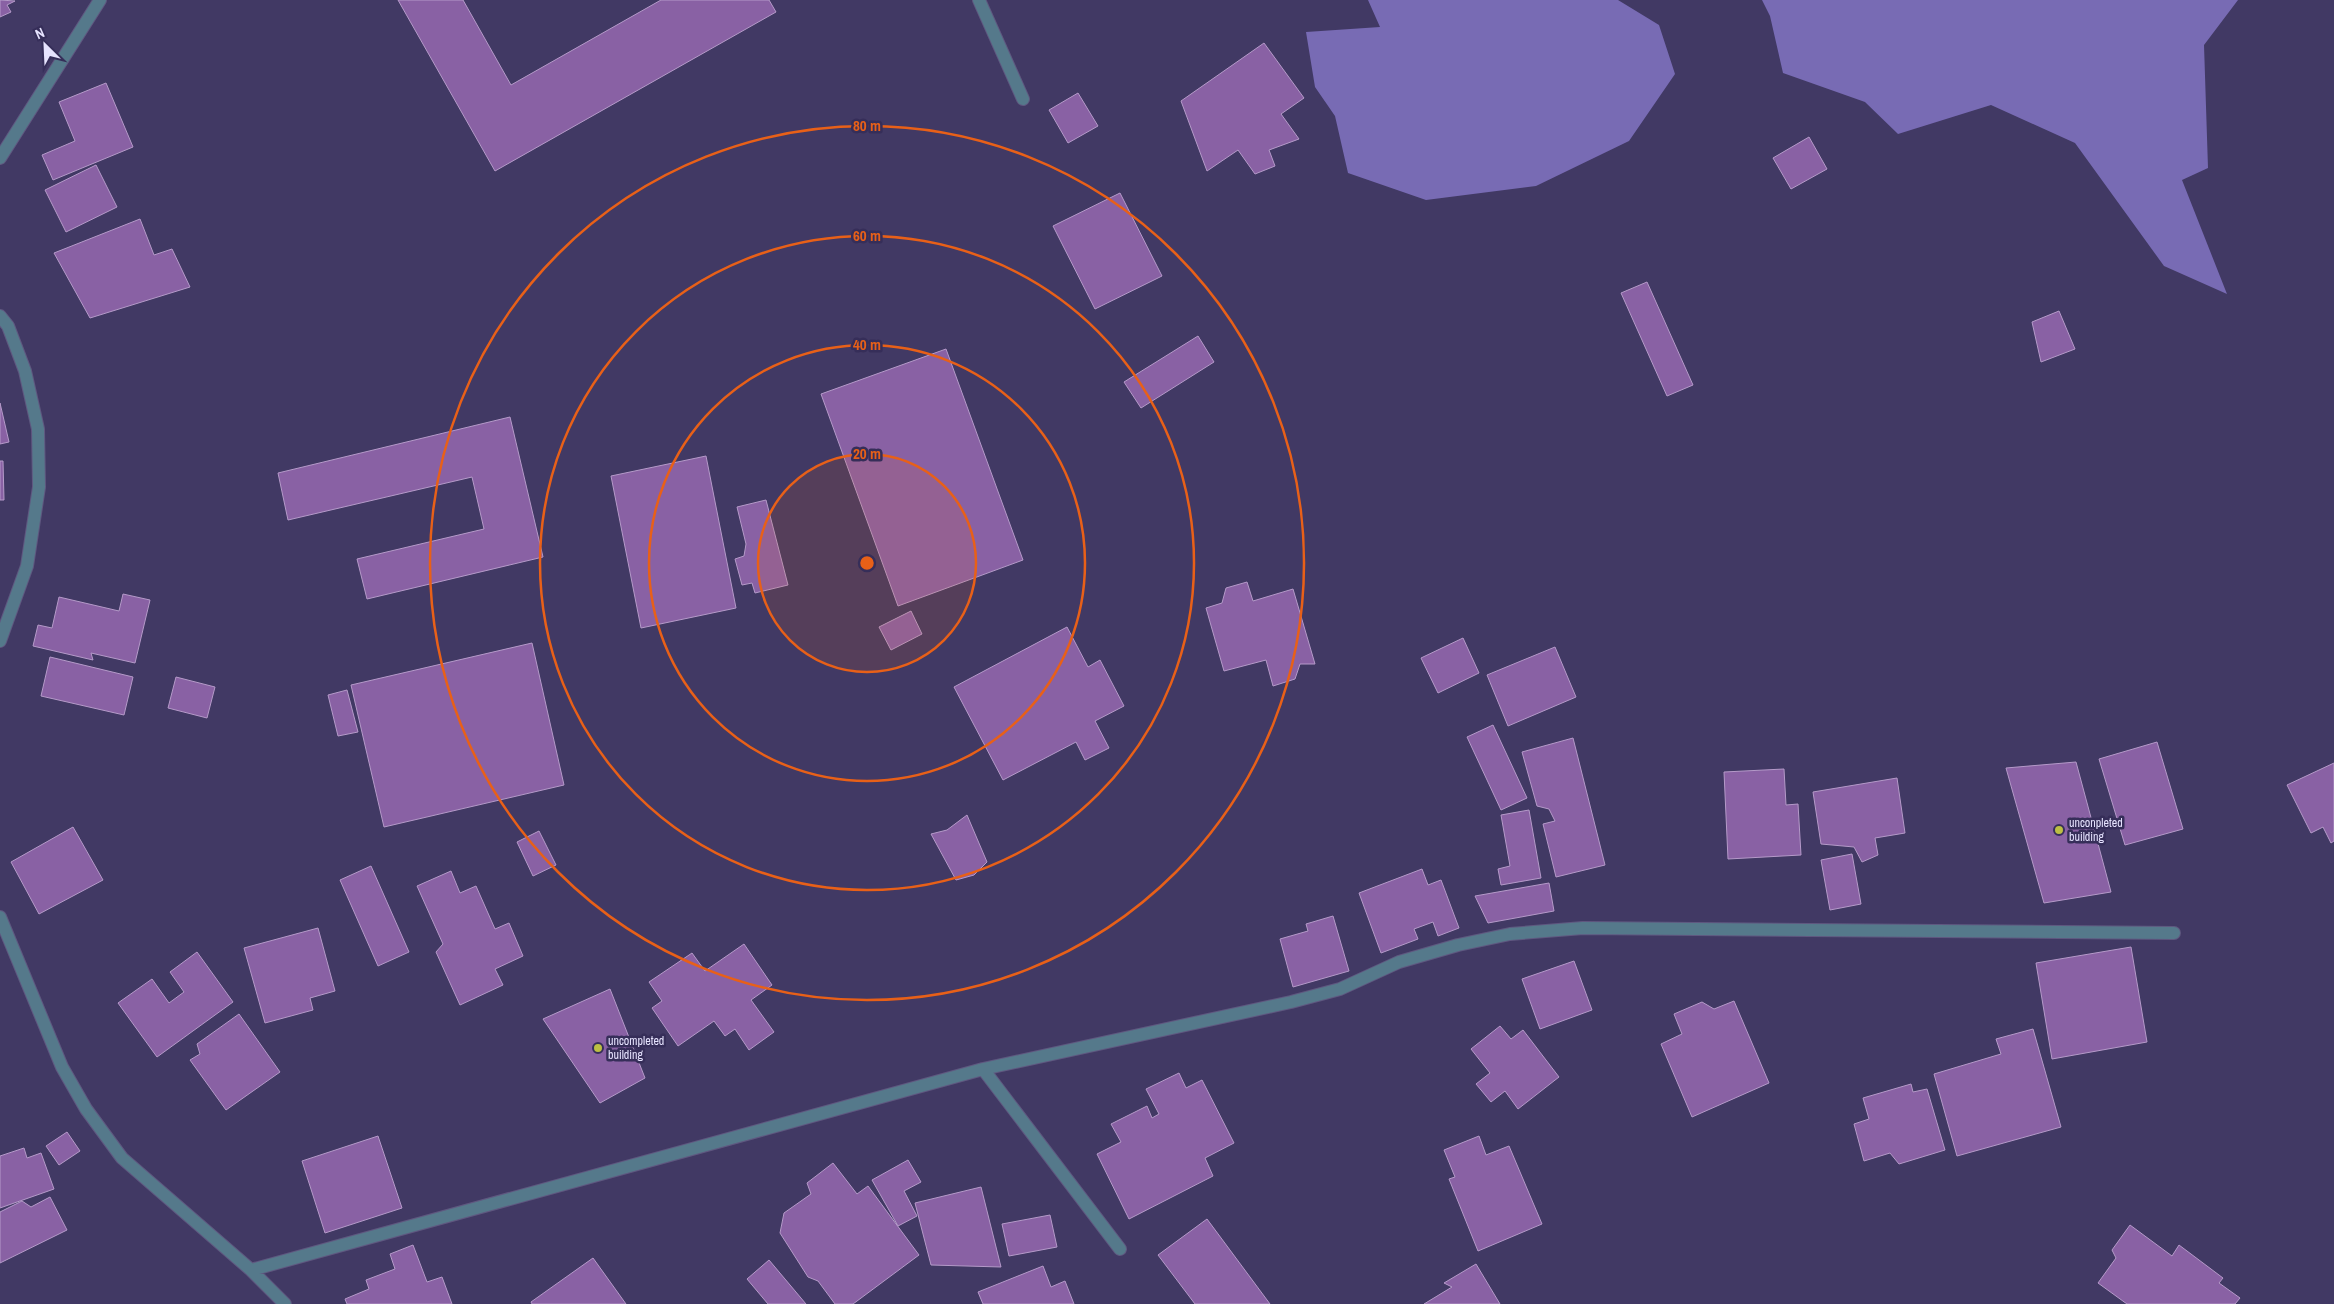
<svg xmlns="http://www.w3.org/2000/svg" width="2334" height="1304" font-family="'Archivo Narrow',sans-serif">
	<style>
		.water { fill: #786bb4 }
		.building { fill: #8961a4; stroke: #b59ac9 }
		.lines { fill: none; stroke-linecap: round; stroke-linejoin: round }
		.minor-casing { stroke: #5f5880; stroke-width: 14 }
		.minor { stroke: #55798b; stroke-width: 12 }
		.ring { fill: none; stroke: #e86018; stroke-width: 2.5 }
		.poi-dot { fill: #bcbf43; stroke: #362e59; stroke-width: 2 }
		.labels { text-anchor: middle; stroke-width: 5; stroke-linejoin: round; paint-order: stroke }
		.poi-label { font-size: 12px; fill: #e6e3fe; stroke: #362e59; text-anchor: start }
		.centre { fill: #e86018; stroke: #362e59; stroke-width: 2.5 }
		.ring-label { font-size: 15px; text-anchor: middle; font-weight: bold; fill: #e86018; stroke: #362e59; stroke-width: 5; stroke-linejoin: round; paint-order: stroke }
	</style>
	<rect width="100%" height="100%" fill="#413964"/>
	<path class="water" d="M 1368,0 L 1618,0 L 1659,25 L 1675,74 L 1629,141 L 1536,186 L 1426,200 L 1348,173 L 1335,116 L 1315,87 L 1306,32 L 1380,27 Z
		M 1762,0 L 2238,0 L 2204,45 L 2208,168 L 2182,180 L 2227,294 L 2164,266 L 2075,143 L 1991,105 L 1898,134 L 1865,102 L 1783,73 L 1770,16 Z"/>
	<path class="building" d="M 0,0 L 15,1 L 7,5 L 11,12 L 0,17 Z
		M 398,0 L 463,0 L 511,85 L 661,0 L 769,0 L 776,12 L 495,171 Z
		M 1264,43 L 1304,98 L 1281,114 L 1299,139 L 1269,150 L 1275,166 L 1255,174 L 1238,150 L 1207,171 L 1181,101 Z
		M 106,83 L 133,147 L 53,180 L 42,155 L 75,141 L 59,102 Z
		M 1078,93 L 1098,126 L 1068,143 L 1049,110 Z
		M 1809,137 L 1827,169 L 1791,189 L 1773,158 Z
		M 96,165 L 117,207 L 66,232 L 45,190 Z
		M 1120,193 L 1162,276 L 1095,309 L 1053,226 Z
		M 140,219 L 154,255 L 172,249 L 190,287 L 90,318 L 54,253 Z
		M 1647,282 L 1693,385 L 1667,396 L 1621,293 Z
		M 2059,311 L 2075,349 L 2041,362 L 2032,322 Z
		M 1198,336 L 1214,362 L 1141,408 L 1124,382 Z
		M 946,349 L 1023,560 L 898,606 L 821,394 Z
		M 0,403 L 9,442 L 0,444 Z
		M 510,417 L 543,557 L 367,599 L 357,559 L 484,529 L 472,477 L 288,520 L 278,473 Z
		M 706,456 L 736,608 L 641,628 L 611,476 Z
		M 0,461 L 3,461 L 4,500 L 0,500 Z
		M 766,500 L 788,585 L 755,593 L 752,583 L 742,585 L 735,559 L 744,556 L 746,544 L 737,507 Z
		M 1247,582 L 1253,601 L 1293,589 L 1315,664 L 1300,664 L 1295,679 L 1273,686 L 1266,660 L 1224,671 L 1206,608 L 1222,603 L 1226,588 Z
		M 123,594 L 150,600 L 135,663 L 91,653 L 93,660 L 33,646 L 38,625 L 52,628 L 59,597 L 119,611 Z
		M 911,611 L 922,634 L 891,650 L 879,627 Z
		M 1067,627 L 1088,667 L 1100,660 L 1124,706 L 1095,721 L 1109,748 L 1085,760 L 1076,742 L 1003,780 L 954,687 Z
		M 1463,638 L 1479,673 L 1438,693 L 1421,658 Z
		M 532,643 L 564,785 L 384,827 L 351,685 Z
		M 1555,647 L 1576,697 L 1508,726 L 1487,675 Z
		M 50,657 L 133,677 L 124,715 L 41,696 Z
		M 176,677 L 215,687 L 207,718 L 168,708 Z
		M 347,690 L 358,732 L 338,736 L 328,695 Z
		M 1493,725 L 1527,798 L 1501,810 L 1467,737 Z
		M 1573,738 L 1605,865 L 1556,877 L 1543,824 L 1555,821 L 1549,809 L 1537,806 L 1522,752 Z
		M 2157,742 L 2183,829 L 2125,845 L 2099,759 Z
		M 2076,762 L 2111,892 L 2044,903 L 2006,768 Z
		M 2334,763 L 2334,841 L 2331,843 L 2323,827 L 2311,833 L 2287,785 Z
		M 1784,769 L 1786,805 L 1798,804 L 1801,855 L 1728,859 L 1724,772 Z
		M 1897,778 L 1905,833 L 1875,838 L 1878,855 L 1862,862 L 1854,847 L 1821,844 L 1813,792 Z
		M 1529,810 L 1541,878 L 1501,885 L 1498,869 L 1510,866 L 1501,815 Z
		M 967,815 L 987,862 L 974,875 L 956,880 L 931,834 L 947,830 Z
		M 73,827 L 103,880 L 39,914 L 11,862 Z
		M 539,831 L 556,865 L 533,876 L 517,842 Z
		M 1852,854 L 1861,904 L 1830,910 L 1821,860 Z
		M 371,866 L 409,952 L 378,966 L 340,880 Z
		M 1422,869 L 1428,885 L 1441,880 L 1459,928 L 1438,936 L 1433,922 L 1414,929 L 1418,939 L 1381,953 L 1359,893 Z
		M 451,871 L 460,893 L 476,886 L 495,929 L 509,923 L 523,956 L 495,969 L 503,985 L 460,1005 L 436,952 L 443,944 L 417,886 Z
		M 1549,883 L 1554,911 L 1488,923 L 1475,896 Z
		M 1333,916 L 1349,971 L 1293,987 L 1280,939 L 1308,931 L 1306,924 Z
		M 318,928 L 335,991 L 310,998 L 313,1010 L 265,1023 L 244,948 Z
		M 744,944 L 772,985 L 751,1000 L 774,1032 L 749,1050 L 735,1029 L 725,1036 L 714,1021 L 678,1046 L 652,1008 L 662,1001 L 649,982 L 692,953 L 705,971 Z
		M 2131,947 L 2147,1042 L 2052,1059 L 2036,963 Z
		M 197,952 L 233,1002 L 157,1057 L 118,1003 L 152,979 L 169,1003 L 184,992 L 170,972 Z
		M 1574,961 L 1592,1010 L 1540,1029 L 1522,979 Z
		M 610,989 L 645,1078 L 600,1103 L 543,1019 Z
		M 1734,1001 L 1769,1083 L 1692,1117 L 1661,1044 L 1682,1034 L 1674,1014 L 1702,1002 L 1714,1009 Z
		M 239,1014 L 280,1072 L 226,1110 L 190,1060 L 200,1054 L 197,1044 Z
		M 1500,1026 L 1511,1039 L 1523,1030 L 1559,1077 L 1518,1109 L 1505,1091 L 1491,1102 L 1476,1084 L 1490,1073 L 1471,1049 Z
		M 2033,1029 L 2061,1127 L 1957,1156 L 1934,1074 L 2001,1054 L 1996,1039 Z
		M 1179,1073 L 1186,1088 L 1202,1080 L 1234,1143 L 1205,1158 L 1213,1176 L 1129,1219 L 1097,1154 L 1121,1142 L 1111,1124 L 1147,1106 L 1152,1118 L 1159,1114 L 1146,1089 Z
		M 1911,1084 L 1913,1092 L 1927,1089 L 1945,1150 L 1899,1164 L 1890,1153 L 1864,1161 L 1854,1124 L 1869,1119 L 1863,1098 Z
		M 67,1132 L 80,1151 L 59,1165 L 46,1146 Z
		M 378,1136 L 402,1208 L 325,1233 L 302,1161 Z
		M 1479,1136 L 1486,1155 L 1509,1146 L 1542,1224 L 1478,1251 L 1449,1179 L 1455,1177 L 1444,1150 Z
		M 24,1148 L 27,1158 L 41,1153 L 54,1189 L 0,1208 L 0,1156 Z
		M 908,1160 L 921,1182 L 904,1191 L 917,1216 L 898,1226 L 872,1180 Z
		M 833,1163 L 857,1194 L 868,1186 L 919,1255 L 853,1304 L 835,1304 L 818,1281 L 808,1277 L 780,1233 L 784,1213 L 811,1194 L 807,1183 Z
		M 981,1187 L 1001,1267 L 931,1265 L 915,1203 Z
		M 50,1197 L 67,1230 L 0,1263 L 0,1212 L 22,1201 L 31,1207 Z
		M 1050,1215 L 1057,1247 L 1009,1256 L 1002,1224 Z
		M 1207,1219 L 1270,1304 L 1195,1304 L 1158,1255 Z
		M 2130,1225 L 2172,1256 L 2179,1245 L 2223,1278 L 2219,1283 L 2240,1298 L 2235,1304 L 2127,1304 L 2098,1283 L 2116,1258 L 2112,1250 Z
		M 413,1245 L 427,1282 L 442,1277 L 452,1304 L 347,1304 L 345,1299 L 369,1289 L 366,1280 L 395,1269 L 390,1254 Z
		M 593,1258 L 626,1304 L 532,1304 L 531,1302 Z
		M 769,1260 L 806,1304 L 768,1304 L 747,1279 Z
		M 1476,1264 L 1500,1304 L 1424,1304 L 1452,1287 L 1444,1283 Z
		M 1043,1266 L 1051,1287 L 1065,1281 L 1074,1304 L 983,1304 L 978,1292 Z"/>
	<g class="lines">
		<g class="minor-casing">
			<path id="minor" d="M 979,0 L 1023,99
				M 0,158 L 100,0
				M 0,316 L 8,326 L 25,371 L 38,429 L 39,487 L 27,566 L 0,641
				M 0,917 L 62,1067 L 86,1109 L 122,1158 L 251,1270 L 285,1304
				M 983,1069 L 1120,1249
				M 251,1270 L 983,1069 L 1291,1002 L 1340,989 L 1399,962 L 1458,945 L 1510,934 L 1583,928 L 2174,933"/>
		</g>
		<use href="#minor" class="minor"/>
	</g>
	<circle cx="867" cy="563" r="109" fill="#e86018" fill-opacity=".12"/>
	<g class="ring">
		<circle cx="867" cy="563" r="109"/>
		<circle cx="867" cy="563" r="218"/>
		<circle cx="867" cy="563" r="327"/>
		<circle cx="867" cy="563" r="437"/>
	</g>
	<g class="poi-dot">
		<circle cx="2059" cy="830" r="5"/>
		<circle cx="598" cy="1048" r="5"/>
	</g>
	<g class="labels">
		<g class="poi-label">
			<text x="2069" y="827">unconpleted<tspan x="2069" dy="14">building</tspan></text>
			<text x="608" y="1045">uncompleted<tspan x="608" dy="14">building</tspan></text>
		</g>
	</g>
	<circle cx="867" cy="563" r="8" class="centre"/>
	<g class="ring-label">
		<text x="867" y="131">80 m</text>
		<text x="867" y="241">60 m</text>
		<text x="867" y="350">40 m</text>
		<text x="867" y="459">20 m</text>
	</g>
	<g transform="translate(45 45) rotate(336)" stroke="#362e59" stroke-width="4" paint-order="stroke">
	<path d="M0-4L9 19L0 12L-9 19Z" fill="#e6e3fe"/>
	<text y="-8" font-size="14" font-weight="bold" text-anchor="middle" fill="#e6e3fe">N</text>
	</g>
</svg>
